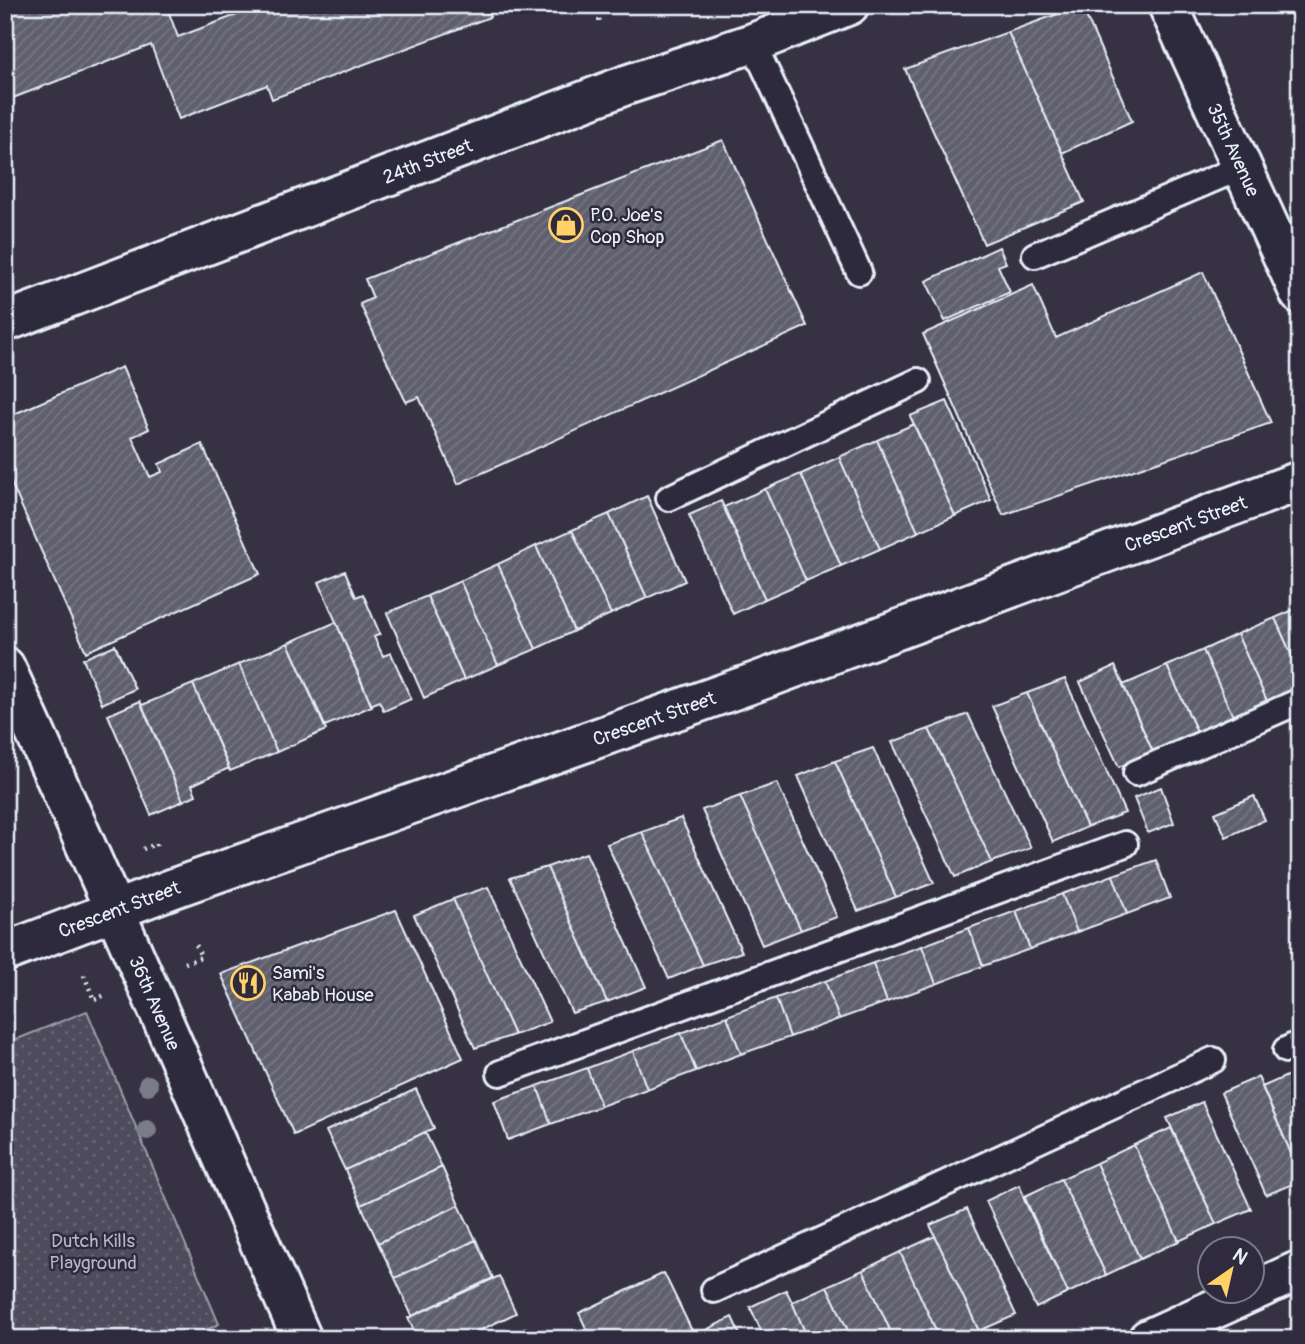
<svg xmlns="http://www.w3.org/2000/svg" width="1305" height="1344" font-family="Pangolin,sans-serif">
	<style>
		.park { fill: url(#park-dots); stroke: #9a9eaa; stroke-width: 2 }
		.building { fill: url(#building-hatch); stroke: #e8f1f8; stroke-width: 2 }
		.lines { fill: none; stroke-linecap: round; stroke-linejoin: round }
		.service-casing { stroke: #e8f1f8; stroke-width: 30 }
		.minor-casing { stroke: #e8f1f8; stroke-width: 44 }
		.tertiary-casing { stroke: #e8f1f8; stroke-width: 44 }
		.path { stroke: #e8f1f8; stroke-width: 4.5; stroke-dasharray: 2 5; stroke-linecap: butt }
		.service { stroke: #2f2a3d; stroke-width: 24 }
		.minor { stroke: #2f2a3d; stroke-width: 38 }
		.tertiary { stroke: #2f2a3d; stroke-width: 38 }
		.tree { fill: #7a7b89 }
		.labels { text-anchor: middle; stroke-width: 5; stroke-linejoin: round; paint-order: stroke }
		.street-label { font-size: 19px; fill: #e8f1f8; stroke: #2f2a3d }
		.poi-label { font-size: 19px; fill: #e8f1f8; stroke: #2f2a3d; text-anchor: start }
		.park-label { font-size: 19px; fill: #b2b7c1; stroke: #2f2a3d }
	</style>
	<defs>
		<pattern id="park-dots" width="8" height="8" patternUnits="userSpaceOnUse" patternTransform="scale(1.75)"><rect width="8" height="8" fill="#4d4b5c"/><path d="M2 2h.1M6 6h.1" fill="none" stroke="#676574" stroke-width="1.8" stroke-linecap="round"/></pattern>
		<pattern id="building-hatch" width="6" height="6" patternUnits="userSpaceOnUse" patternTransform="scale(1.75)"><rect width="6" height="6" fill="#605e6e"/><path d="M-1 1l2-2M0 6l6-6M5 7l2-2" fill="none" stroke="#777683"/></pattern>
	</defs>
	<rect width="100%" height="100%" fill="#363244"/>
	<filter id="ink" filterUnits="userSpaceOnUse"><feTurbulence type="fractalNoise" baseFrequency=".0143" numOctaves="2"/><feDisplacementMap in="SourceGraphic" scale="14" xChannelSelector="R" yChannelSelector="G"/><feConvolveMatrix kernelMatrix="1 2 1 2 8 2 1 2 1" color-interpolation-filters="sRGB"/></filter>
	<g filter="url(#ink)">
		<path class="park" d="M 87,1011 L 219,1324 L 187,1339 L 5,1339 L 5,1044 Z"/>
		<path class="building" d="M 29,5 L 166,5 L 178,37 L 263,5 L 485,5 L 490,17 L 272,99 L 267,85 L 179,119 L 151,45 L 5,101 L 5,15 Z
			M 1289,5 L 1300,5 L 1300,32 Z
			M 1074,8 L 1083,9 L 1132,121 L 1062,153 L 1008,32 Z
			M 1008,32 L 1084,202 L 984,244 L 905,69 Z
			M 723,140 L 807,326 L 458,484 L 419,397 L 406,402 L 360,304 L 373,298 L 365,279 Z
			M 999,247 L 1006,263 L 998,266 L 1010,292 L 945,321 L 926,281 Z
			M 1203,272 L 1271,423 L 1003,515 L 923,334 L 1033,285 L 1056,338 Z
			M 122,367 L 149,429 L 132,437 L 150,477 L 162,472 L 159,464 L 202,444 L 260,574 L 86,652 L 5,469 L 5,418 Z
			M 947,401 L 991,500 L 955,516 L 910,416 Z
			M 914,424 L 955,516 L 918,532 L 877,440 Z
			M 877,440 L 918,532 L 880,549 L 839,457 Z
			M 839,457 L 880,549 L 841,566 L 801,474 Z
			M 801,474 L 841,566 L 806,581 L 765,489 Z
			M 765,489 L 806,581 L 765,599 L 724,507 Z
			M 647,496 L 685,581 L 647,598 L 609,514 Z
			M 721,501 L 765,599 L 733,614 L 689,515 Z
			M 609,514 L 647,598 L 611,614 L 572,530 Z
			M 572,530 L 611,614 L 574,631 L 536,546 Z
			M 536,546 L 574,631 L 536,649 L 498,564 Z
			M 498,564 L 536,649 L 498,665 L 460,581 Z
			M 345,571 L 356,597 L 363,594 L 380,634 L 374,637 L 383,656 L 391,653 L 411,699 L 384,711 L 379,701 L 371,705 L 319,582 Z
			M 460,581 L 498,665 L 464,680 L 427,596 Z
			M 427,596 L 464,680 L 424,698 L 387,613 Z
			M 1300,607 L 1300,674 L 1275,618 Z
			M 1275,618 L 1300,674 L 1300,686 L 1267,701 L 1237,634 Z
			M 336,622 L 372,706 L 325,726 L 288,643 Z
			M 1237,634 L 1267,701 L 1233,716 L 1203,650 Z
			M 288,643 L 326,730 L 277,752 L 239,664 Z
			M 115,645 L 135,689 L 102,704 L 83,659 Z
			M 1203,650 L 1233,716 L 1197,732 L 1167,666 Z
			M 239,664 L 277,752 L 230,771 L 193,684 Z
			M 1115,666 L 1153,752 L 1119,767 L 1080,682 Z
			M 1167,666 L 1197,732 L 1153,752 L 1123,685 Z
			M 1065,679 L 1125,813 L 1087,827 L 1027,693 Z
			M 193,684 L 229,768 L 192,785 L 196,795 L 183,801 L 142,705 Z
			M 1027,693 L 1087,827 L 1053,842 L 992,706 Z
			M 140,701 L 183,801 L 151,815 L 108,715 Z
			M 968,714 L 1031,848 L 992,862 L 929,729 Z
			M 929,729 L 992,862 L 955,877 L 892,742 Z
			M 873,748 L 934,883 L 896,897 L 835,761 Z
			M 835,761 L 896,897 L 858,911 L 798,776 Z
			M 777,783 L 837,917 L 801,930 L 740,796 Z
			M 1161,787 L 1174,823 L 1148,833 L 1134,798 Z
			M 740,796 L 801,930 L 762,945 L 702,810 Z
			M 1254,796 L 1265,820 L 1226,837 L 1215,813 Z
			M 681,818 L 742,952 L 703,965 L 642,832 Z
			M 642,832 L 703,965 L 669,979 L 607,844 Z
			M 586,853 L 646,987 L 607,1002 L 547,867 Z
			M 1156,860 L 1170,898 L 1127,914 L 1113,875 Z
			M 547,867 L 607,1002 L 572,1013 L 510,878 Z
			M 1113,875 L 1127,914 L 1077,932 L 1062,894 Z
			M 488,887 L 550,1022 L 514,1035 L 453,899 Z
			M 1062,894 L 1077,932 L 1030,949 L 1016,911 Z
			M 453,899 L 514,1035 L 475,1048 L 414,915 Z
			M 396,910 L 463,1058 L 294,1135 L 221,974 Z
			M 1016,911 L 1030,949 L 983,966 L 969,928 Z
			M 969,928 L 983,966 L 936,984 L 922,946 Z
			M 922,946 L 936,984 L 887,1002 L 873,963 Z
			M 873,963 L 887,1002 L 839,1019 L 825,981 Z
			M 825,981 L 839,1019 L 790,1037 L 776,998 Z
			M 776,998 L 790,1037 L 741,1054 L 727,1016 Z
			M 727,1016 L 741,1054 L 696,1071 L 681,1033 Z
			M 681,1033 L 696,1071 L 647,1089 L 633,1051 Z
			M 633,1051 L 647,1089 L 601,1106 L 587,1068 Z
			M 587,1068 L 601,1106 L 551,1124 L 537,1086 Z
			M 1300,1070 L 1300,1174 L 1262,1087 Z
			M 1258,1077 L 1300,1174 L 1300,1181 L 1266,1195 L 1221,1093 Z
			M 537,1086 L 551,1124 L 508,1140 L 494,1101 Z
			M 416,1089 L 434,1128 L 345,1170 L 326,1131 Z
			M 1202,1102 L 1251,1209 L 1216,1224 L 1167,1118 Z
			M 1171,1128 L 1216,1224 L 1179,1241 L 1134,1145 Z
			M 425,1132 L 442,1167 L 361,1205 L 345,1170 Z
			M 1134,1145 L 1179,1241 L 1140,1259 L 1096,1163 Z
			M 1096,1163 L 1140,1259 L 1106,1275 L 1061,1179 Z
			M 442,1167 L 459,1205 L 378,1243 L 361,1205 Z
			M 1061,1179 L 1106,1275 L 1068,1293 L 1023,1197 Z
			M 1019,1185 L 1068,1293 L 1036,1308 L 986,1201 Z
			M 459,1205 L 476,1240 L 395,1278 L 378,1243 Z
			M 967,1209 L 1016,1315 L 979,1331 L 930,1225 Z
			M 935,1236 L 979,1331 L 962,1339 L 940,1339 L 900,1252 Z
			M 476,1240 L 493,1278 L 412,1316 L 395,1278 Z
			M 900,1252 L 940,1339 L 894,1339 L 863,1270 Z
			M 863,1270 L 894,1339 L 852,1339 L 827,1286 Z
			M 664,1273 L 696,1339 L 591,1339 L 579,1313 Z
			M 499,1276 L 516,1313 L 462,1339 L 418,1339 L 408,1318 Z
			M 827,1286 L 852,1339 L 808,1339 L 792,1302 Z
			M 786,1290 L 792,1302 L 808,1339 L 765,1339 L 750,1307 Z
			M 732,1317 L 742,1339 L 696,1339 L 694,1336 Z
			M 526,1328 L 530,1339 L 500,1339 Z"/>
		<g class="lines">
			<g class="service-casing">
				<path id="service" d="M 753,43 L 859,272
					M 1035,255 L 1242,167
					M 669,498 L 918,381
					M 1136,773 L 1300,701
					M 1286,1050 L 1300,1043
					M 500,1073 L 1125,844
					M 714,1290 L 1213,1060"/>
			</g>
			<g class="minor-casing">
				<g id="minor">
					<path id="s1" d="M 5,322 L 626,85 L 753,43 L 849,5"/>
					<path d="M 1148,1339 L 1300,1270"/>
				</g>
			</g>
			<g class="tertiary-casing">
				<g id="tertiary">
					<path id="s2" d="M 1168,5 L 1300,294"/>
					<path id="s3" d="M 5,667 C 108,889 203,1115 302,1339"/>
					<path id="s4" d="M 5,952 L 174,888 L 756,682 L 1300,481"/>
				</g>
			</g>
			<path class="path" d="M 597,5 L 600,24
				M 143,849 L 156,844 L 158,850
				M 185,963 L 201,957 L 195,942
				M 84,975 L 94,1000 L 107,994"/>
			<use href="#service" class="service"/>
			<use href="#minor" class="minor"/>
			<use href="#tertiary" class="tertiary"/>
		</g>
		<g class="tree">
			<circle cx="148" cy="1085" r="10"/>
			<circle cx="147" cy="1130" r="10"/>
		</g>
	</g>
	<defs>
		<g id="shop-ring" transform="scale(1.75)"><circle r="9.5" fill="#2f2a3d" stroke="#ffd166" stroke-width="1.5"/><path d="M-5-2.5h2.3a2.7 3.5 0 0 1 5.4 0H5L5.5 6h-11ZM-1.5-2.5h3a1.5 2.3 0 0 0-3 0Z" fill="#ffd166"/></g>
		<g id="restaurant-ring" transform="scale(1.75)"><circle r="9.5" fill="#2f2a3d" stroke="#ffd166" stroke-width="1.5"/><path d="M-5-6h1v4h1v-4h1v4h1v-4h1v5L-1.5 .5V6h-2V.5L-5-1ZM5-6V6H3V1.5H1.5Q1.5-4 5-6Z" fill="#ffd166"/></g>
	</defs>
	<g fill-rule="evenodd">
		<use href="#shop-ring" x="566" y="225"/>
		<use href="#restaurant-ring" x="248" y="983"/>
	</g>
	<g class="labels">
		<g class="street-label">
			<text dy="7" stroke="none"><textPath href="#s2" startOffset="159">35th Avenue</textPath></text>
			<text dy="7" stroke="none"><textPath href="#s1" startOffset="452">24th Street</textPath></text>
			<text dy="7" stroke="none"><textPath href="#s4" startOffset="1256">Crescent Street</textPath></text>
			<text dy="7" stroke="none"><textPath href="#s4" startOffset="690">Crescent Street</textPath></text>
			<text dy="7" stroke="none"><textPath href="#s4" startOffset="122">Crescent Street</textPath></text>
			<text dy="7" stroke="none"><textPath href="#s3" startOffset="368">36th Avenue</textPath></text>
		</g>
		<g class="poi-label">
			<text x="590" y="221">P.O. Joe's<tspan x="590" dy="22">Cop Shop</tspan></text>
			<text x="272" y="979">Sami's<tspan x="272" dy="22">Kabab House</tspan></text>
		</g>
		<g class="park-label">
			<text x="93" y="1247">Dutch Kills<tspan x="93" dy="22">Playground</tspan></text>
		</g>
	</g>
	<rect width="1305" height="1344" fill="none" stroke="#2f2a3d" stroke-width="28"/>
	<rect x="14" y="14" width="1277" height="1316" fill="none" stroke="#e8f1f8" stroke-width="2.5" filter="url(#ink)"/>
	<g transform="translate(1231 1270) rotate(34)"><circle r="33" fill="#2f2a3d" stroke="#797a88" stroke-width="2"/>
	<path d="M0-5L12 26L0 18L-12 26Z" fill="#ffd166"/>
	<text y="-10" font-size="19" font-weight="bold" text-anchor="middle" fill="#e8f1f8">N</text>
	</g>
</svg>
